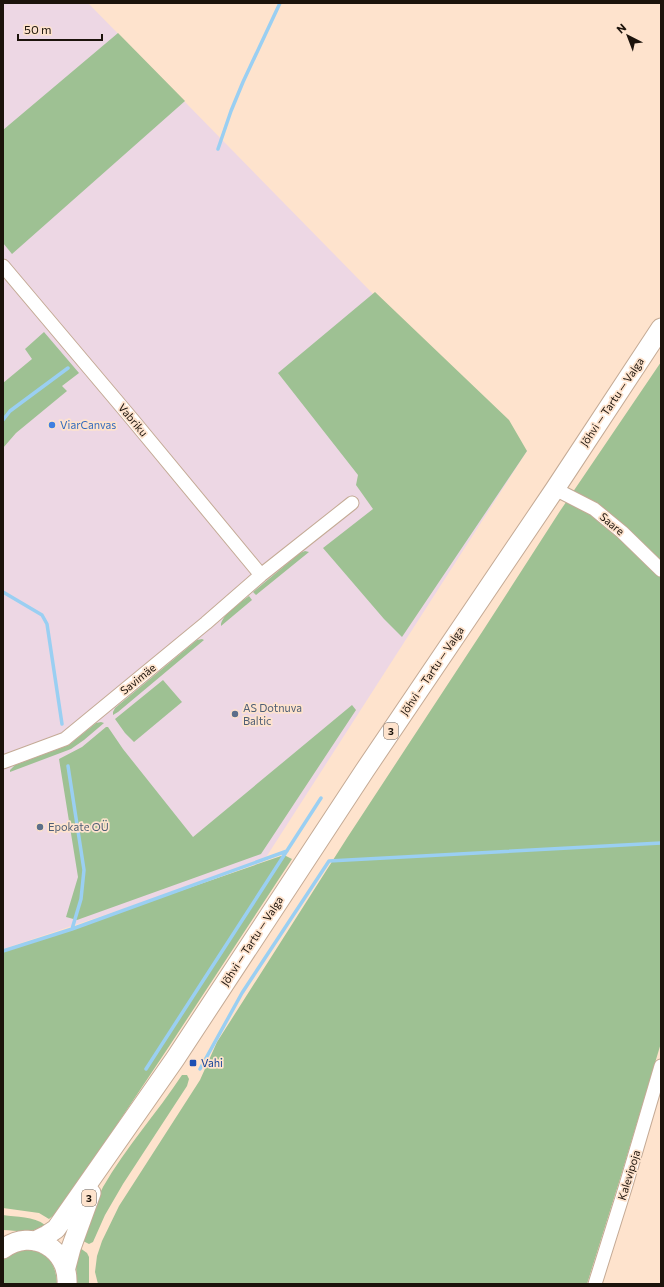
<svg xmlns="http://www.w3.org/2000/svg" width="664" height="1287" font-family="Commissioner,sans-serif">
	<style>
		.industrial { fill: #edd7e4 }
		.green { fill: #9ec193 }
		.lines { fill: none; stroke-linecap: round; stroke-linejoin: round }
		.stream { stroke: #9acff2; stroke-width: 3.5 }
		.minor-casing { stroke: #c4aa95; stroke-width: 15 }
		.highway-casing { stroke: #c4aa95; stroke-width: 21 }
		.minor { stroke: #fff; stroke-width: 13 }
		.highway { stroke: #fff; stroke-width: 19 }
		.shop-dot { fill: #3f7fe0; stroke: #fee3cd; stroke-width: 1.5 }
		.service-dot { fill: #5c6f8a; stroke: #fee3cd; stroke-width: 1.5 }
		.transit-dot { fill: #1a4fb4; stroke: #fee3cd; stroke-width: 1.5 }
		.labels { text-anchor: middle; stroke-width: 3.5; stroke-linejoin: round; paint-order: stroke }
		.shield { fill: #fee3cd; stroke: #605145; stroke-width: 1 }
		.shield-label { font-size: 10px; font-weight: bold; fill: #1c130b }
		.street-label { font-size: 11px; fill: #1c130b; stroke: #fee3cd }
		.shop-label { font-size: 11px; fill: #366cbe; stroke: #fee3cd; text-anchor: start }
		.service-label { font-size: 11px; fill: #4e5e75; stroke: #fee3cd; text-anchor: start }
		.transit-label { font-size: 11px; fill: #164399; stroke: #fee3cd; text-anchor: start }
	</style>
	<rect width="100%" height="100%" fill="#fee3cd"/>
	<path class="industrial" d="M 3,3 L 88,3 L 527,451 L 263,862 L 3,949 Z"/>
	<path class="green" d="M 118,33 L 185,101 L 12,254 L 3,243 L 3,130 Z
		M 375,292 L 509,420 L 527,451 L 402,637 L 384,619 L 323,548 L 373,509 L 356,485 L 358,475 L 278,373 Z
		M 44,332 L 79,373 L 62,386 L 67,391 L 16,433 L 3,448 L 3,383 L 32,359 L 25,349 Z
		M 661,362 L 661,1043 L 620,1179 L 587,1284 L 98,1284 L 95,1272 L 97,1256 L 102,1241 L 119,1206 L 200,1080 L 217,1042 L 347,838 L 484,629 L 560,511 Z
		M 305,551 L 309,552 L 256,595 L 253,592 L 300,553 Z
		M 249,596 L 252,600 L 221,626 C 220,616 241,602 249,596 Z
		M 202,639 L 204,640 L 118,712 L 113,715 L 113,712 L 115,708 L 197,640 Z
		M 163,680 L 182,702 L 134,742 L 125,733 L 115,719 Z
		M 352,705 L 356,710 L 261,854 L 77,920 L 66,917 L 78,877 L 59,759 L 82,747 L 106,727 L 108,727 L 123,749 L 193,837 Z
		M 101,722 L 104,723 L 84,740 L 71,749 L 10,772 L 10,770 L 15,765 L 69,745 L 96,723 Z
		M 284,855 L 292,859 L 170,1045 L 116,1126 L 89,1170 L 60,1210 L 49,1219 L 39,1213 L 3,1208 L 3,952 Z
		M 182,1075 L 187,1075 L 189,1079 L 187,1086 L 123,1184 L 105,1215 L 93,1242 L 89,1244 L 83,1241 C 89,1223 94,1204 103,1187 C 126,1147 157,1113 182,1075 Z
		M 3,1215 C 16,1217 34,1216 45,1225 L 44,1227 C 29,1233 19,1231 3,1230 Z
		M 80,1248 L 87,1253 L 89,1257 L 89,1284 L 77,1284 L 76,1265 Z
		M 29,1249 C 49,1254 56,1264 57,1284 L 3,1284 L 3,1260 C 11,1253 18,1250 29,1249 Z"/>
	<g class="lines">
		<path class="stream" d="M 218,149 L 231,111 L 243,82 L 280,3
			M 3,420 L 10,411 L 68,368
			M 3,592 L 42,615 L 47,624 L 62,724
			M 68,766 L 84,870 L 81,899 L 72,929
			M 3,951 L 72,929 L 287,851
			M 146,1069 L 321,798
			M 200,1069 L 242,993 L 329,861 L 661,843"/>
		<g class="minor-casing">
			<path id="minor" d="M 3,266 L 132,419 L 261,575
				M 555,489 L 594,509 L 622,532 L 661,570
				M 3,762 L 65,739 L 206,623 L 261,575 L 352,503
				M 595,1284 L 626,1185 L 661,1066"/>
		</g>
		<g class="highway-casing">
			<path id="highway" d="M 35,1241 L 47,1235 L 56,1229 L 175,1059 L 365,770 L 555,489 L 661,328
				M 3,1249 C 32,1227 69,1249 67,1284
				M 66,1267 L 71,1248 L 91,1193"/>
		</g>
		<use href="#minor" class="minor"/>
		<use href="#highway" class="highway"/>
	</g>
	<circle class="shop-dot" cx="52" cy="425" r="4"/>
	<g class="service-dot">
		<circle cx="235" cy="714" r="4"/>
		<circle cx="40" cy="827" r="4"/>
	</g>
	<rect class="transit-dot" x="189" y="1059" width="8" height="8" rx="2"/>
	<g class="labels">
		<g class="shield">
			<rect x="384" y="723" width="14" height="16" rx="3"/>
			<rect x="82" y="1190" width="14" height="16" rx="3"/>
		</g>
		<g class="shield-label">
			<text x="391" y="735">3</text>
			<text x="89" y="1202">3</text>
		</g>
		<g class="street-label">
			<text transform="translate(612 402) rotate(-56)" y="4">Jõhvi — Tartu — Valga</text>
			<text transform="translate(133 420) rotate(50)" y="4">Vabriku</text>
			<text transform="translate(612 524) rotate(40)" y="4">Saare</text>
			<text transform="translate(432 671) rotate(-56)" y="4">Jõhvi — Tartu — Valga</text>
			<text transform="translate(138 679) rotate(-39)" y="4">Savimäe</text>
			<text transform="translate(252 941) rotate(-57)" y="4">Jõhvi — Tartu — Valga</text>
			<text transform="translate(629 1175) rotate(-73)" y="4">Kalevipoja</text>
		</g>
		<g class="shop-label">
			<text x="60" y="429">ViarCanvas</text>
		</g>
		<g class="service-label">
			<text x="243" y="712">AS Dotnuva<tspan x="243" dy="13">Baltic</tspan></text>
			<text x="48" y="831">Epokate OÜ</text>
		</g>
		<g class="transit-label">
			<text x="201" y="1067">Vahi</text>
		</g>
	</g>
	<rect width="664" height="1287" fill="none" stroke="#1c130b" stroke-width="8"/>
	<g transform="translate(628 36) rotate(318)" stroke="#fee3cd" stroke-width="3" paint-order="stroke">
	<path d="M0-3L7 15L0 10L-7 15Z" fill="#1c130b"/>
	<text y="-6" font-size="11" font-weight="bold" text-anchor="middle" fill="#1c130b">N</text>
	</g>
	<path d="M18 34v6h84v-6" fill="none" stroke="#1c130b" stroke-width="2"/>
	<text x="24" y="34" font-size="12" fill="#1c130b" stroke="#fee3cd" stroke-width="3" paint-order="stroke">50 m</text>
</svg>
